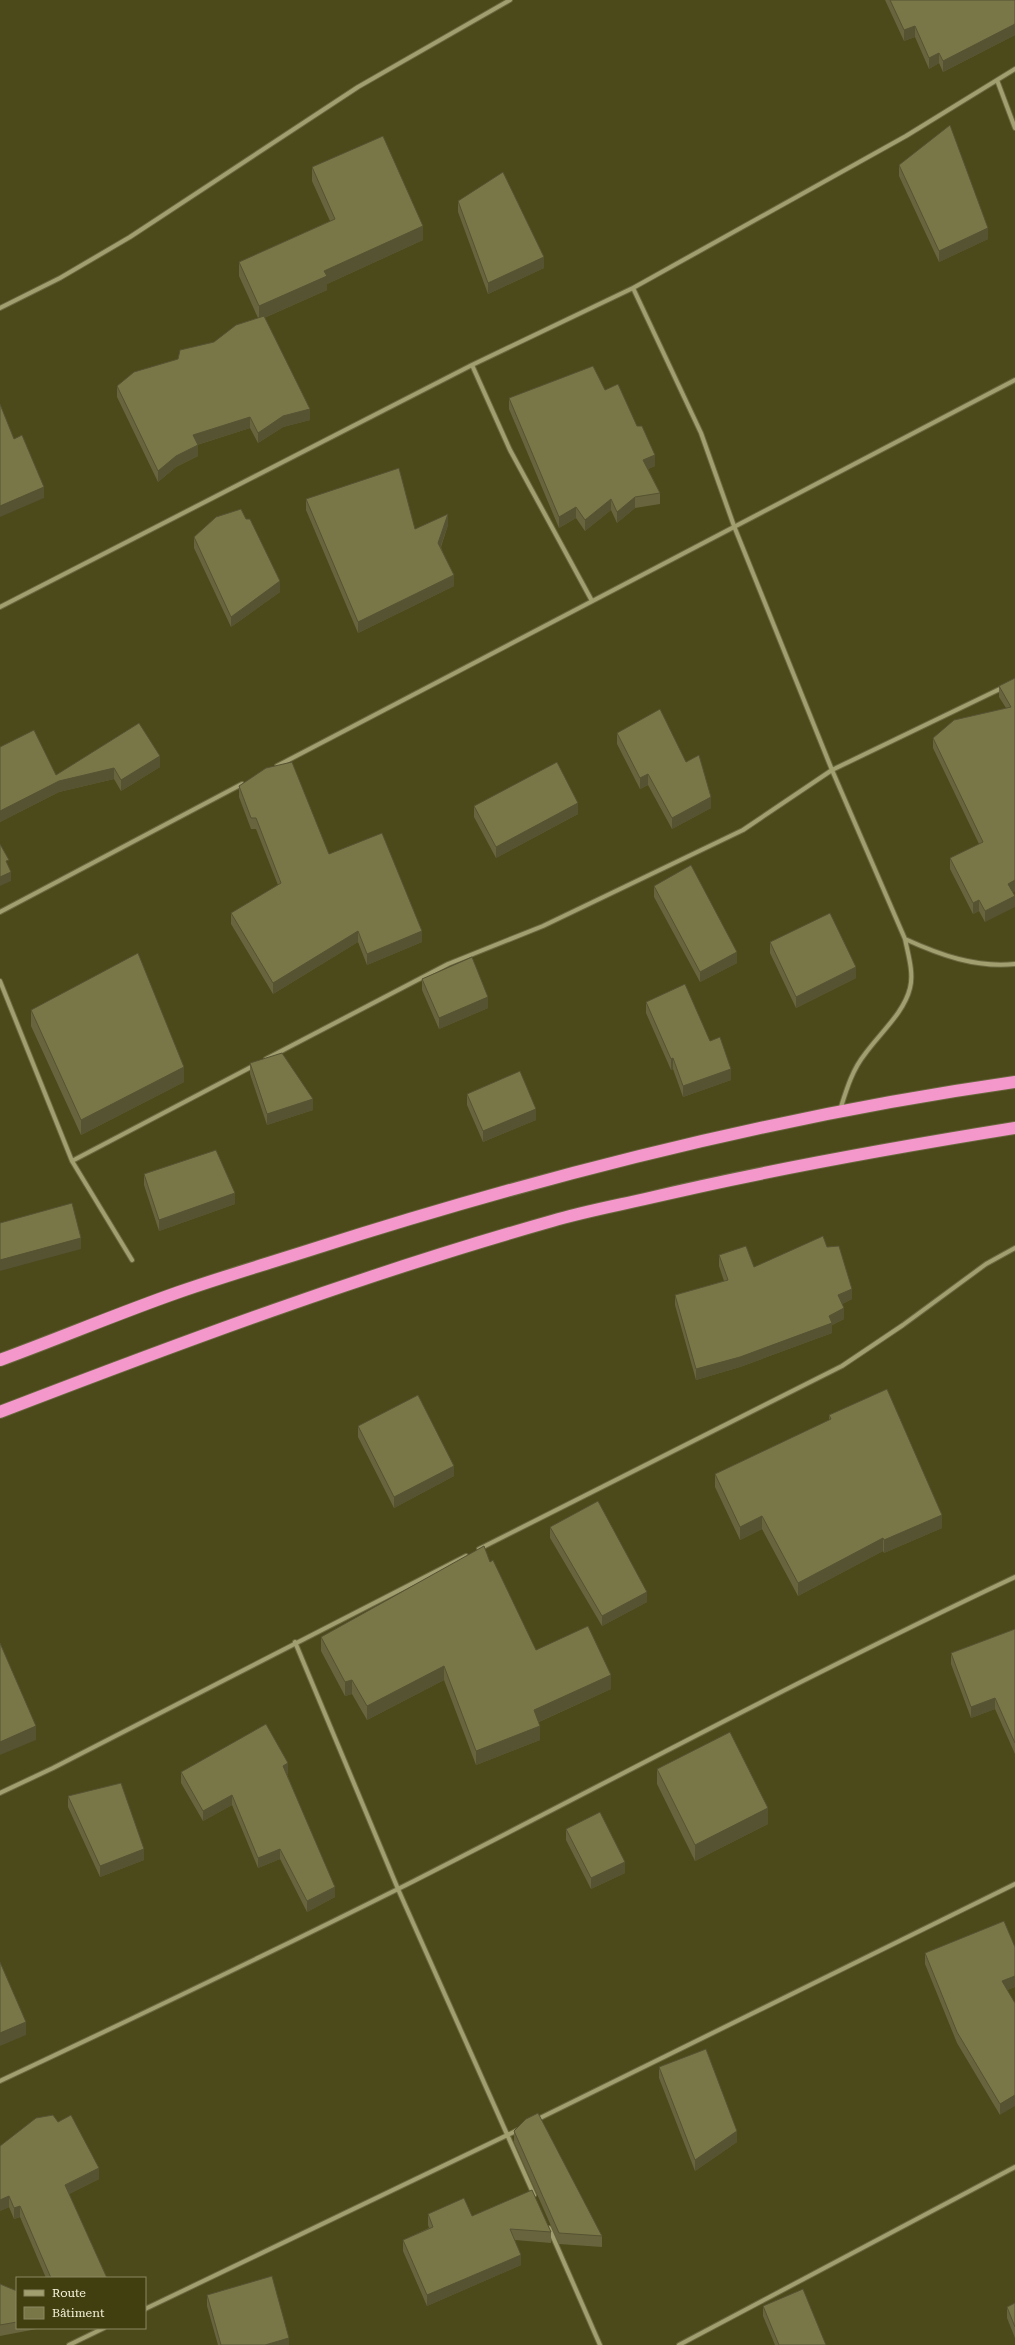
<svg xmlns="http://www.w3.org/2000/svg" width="1015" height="2345" font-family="'Roboto Serif',serif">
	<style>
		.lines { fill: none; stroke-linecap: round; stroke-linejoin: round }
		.street-casing { stroke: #69673e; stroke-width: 6 }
		.highway-casing { stroke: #69673e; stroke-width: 14 }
		.street { stroke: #a19f6f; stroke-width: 4 }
		.highway { stroke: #f497cb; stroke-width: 12 }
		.wall { fill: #68653e }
		.shaded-wall { fill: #555332 }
		.building { fill: #797648; stroke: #555332 }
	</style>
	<rect width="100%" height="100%" fill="#4c491b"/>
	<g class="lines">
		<g class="street-casing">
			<path id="street" d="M 997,80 L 1015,128
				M 633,288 L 701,433 L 734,526 L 832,770 L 905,939 C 908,954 914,973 910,988 C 904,1013 879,1034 865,1054 C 852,1070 846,1091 840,1110
				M 0,308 L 60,278 L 130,237 L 358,87 L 510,0
				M 472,365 L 510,450 L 592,601
				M 0,607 L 472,365 L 633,288 L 906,136 L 1015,69
				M 277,766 L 1015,380
				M 0,912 L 242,784
				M 905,939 C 940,955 976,968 1015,964
				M 0,981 L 72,1161 L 132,1260
				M 266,1059 L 448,964 L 543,926 L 743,830 L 832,770 L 1004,687
				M 72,1161 L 255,1065
				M 479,1549 L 842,1366 L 903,1325 L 986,1264 L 1015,1248
				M 295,1642 L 398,1889 L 534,2195
				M 0,1793 L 53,1768 L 466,1556
				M 0,2081 C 134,2018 268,1954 400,1888 C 605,1784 807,1675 1015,1577
				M 536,2120 L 1015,1884
				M 549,2228 L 600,2345
				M 145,2309 L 518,2130
				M 69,2345 L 104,2328
				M 679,2345 L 1015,2167"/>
		</g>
		<g class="highway-casing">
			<path id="highway" d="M 0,1360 C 60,1338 119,1313 179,1292 C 222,1277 266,1264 310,1250 C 541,1176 775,1116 1015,1082
				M 0,1412 C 182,1342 364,1274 552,1221 C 582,1212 614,1206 645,1199 C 767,1170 891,1148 1015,1128"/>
		</g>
		<use href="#street" class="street"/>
		<use href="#highway" class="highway"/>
	</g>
	<path class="wall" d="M 885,0 L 1015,0 L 1015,35 L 943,72 L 939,63 L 929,69 L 915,37 L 904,41 Z
		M 899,165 L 988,239 L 939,262 L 899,176 Z
		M 312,167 L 423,240 L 327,284 L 327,290 L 264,318 L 310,420 L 283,427 L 258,443 L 250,428 L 197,445 L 198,456 L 176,467 L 158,482 L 117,397 L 117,386 L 178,359 L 214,342 L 258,318 L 239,276 L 239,262 L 330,221 L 312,181 Z
		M 458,201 L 544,268 L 488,294 L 458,212 Z
		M 605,390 L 655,466 L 648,469 L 660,493 L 660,504 L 635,508 L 617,523 L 611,510 L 585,531 L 576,518 L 559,528 L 509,409 L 509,398 Z
		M 306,499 L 415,529 L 448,525 L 441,547 L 454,586 L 358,633 L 306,510 Z
		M 194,537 L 280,592 L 231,627 L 194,548 Z
		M 1015,678 L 1015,891 L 1013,892 L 985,922 L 979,911 L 973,914 L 950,869 L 950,858 L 979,844 L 933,748 L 933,738 L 1006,708 L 999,697 L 999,686 Z
		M 139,723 L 160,767 L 121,791 L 114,779 L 59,792 L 0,822 L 0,747 L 56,775 Z
		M 617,733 L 686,762 L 711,808 L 672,829 L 648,785 L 640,789 L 617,744 Z
		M 239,786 L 329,854 L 422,942 L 367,965 L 358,942 L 273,994 L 231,924 L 231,913 L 278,885 L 256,829 L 251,829 L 239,797 Z
		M 474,806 L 578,814 L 496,858 L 474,817 Z
		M 654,886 L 737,963 L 700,982 L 654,897 Z
		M 770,942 L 856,978 L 796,1008 L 770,953 Z
		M 422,979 L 488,1008 L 439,1029 L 422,990 Z
		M 646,1002 L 710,1041 L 731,1080 L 683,1097 L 673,1069 L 671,1070 L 646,1013 Z
		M 31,1010 L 184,1082 L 81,1135 L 31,1026 Z
		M 250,1063 L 313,1110 L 267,1125 L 250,1074 Z
		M 467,1094 L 536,1120 L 483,1142 L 467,1105 Z
		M 144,1174 L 235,1204 L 159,1231 L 144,1185 Z
		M 827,1247 L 852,1299 L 842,1304 L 844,1319 L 832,1325 L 832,1333 L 740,1367 L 696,1380 L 675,1305 L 675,1295 L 724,1281 L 719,1266 L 719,1255 L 754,1267 Z
		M 829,1415 L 942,1528 L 884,1553 L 883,1551 L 798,1596 L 762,1529 L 740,1540 L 715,1487 L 715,1474 L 829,1420 Z
		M 358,1426 L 454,1476 L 394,1508 L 358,1437 Z
		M 550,1527 L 647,1602 L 602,1626 L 550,1538 Z
		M 490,1562 L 536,1650 L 611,1689 L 539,1722 L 540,1740 L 476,1765 L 444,1680 L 367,1720 L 352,1694 L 345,1696 L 321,1651 L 321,1637 Z
		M 1015,1629 L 1015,1754 L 995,1709 L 971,1718 L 951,1664 L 951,1653 Z
		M 657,1769 L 768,1824 L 695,1861 L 657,1784 Z
		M 181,1772 L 288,1773 L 287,1774 L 335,1897 L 307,1912 L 280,1859 L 258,1868 L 232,1805 L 203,1821 L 181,1783 Z
		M 68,1796 L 144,1860 L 100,1877 L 68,1807 Z
		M 566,1829 L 625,1873 L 591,1889 L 566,1840 Z
		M 1015,1947 L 1015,1987 L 1007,1990 L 1000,2115 L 957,2043 L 925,1964 L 925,1953 Z
		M 659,2067 L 737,2142 L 695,2171 L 659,2078 Z
		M 514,2131 L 602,2236 L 602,2247 L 559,2244 L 514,2142 Z
		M 0,2146 L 99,2179 L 69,2194 L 107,2278 L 46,2278 L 20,2217 L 14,2219 L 9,2207 L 0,2211 Z
		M 428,2214 L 472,2216 L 551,2232 L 551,2243 L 515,2240 L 521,2265 L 427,2306 L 403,2251 L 403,2240 L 429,2228 L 428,2225 Z
		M 0,2284 L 17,2291 L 17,2328 L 42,2328 L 0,2336 Z
		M 207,2295 L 289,2345 L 218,2345 L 207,2306 Z
		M 1015,2303 L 1015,2338 L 1007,2318 L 1007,2307 Z
		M 763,2306 L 826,2345 L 775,2345 L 763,2316 Z"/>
	<path class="shaded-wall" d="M 1015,24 L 1015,35 L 943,72 L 943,61 Z
		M 915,26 L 915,37 L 904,41 L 904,30 Z
		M 939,53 L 939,63 L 929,69 L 929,58 Z
		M 423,226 L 423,240 L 327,284 L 327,290 L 259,320 L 259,306 L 324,271 Z
		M 988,228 L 988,239 L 939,262 L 939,251 Z
		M 544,257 L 544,268 L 488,294 L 488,283 Z
		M 310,409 L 310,420 L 283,427 L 258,443 L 258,433 L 283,416 Z
		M 250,417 L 250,428 L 193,446 L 193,435 Z
		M 198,445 L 198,456 L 176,467 L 158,482 L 158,471 L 176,456 Z
		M 655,455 L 655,466 L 643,471 L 643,460 Z
		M 44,487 L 44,498 L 0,517 L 0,506 Z
		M 635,497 L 635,508 L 617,523 L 617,512 Z
		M 611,499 L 611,510 L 585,531 L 585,520 Z
		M 576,507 L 576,518 L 559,528 L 559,517 Z
		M 448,514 L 448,525 L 438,554 L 438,543 Z
		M 454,575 L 454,586 L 358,633 L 358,622 Z
		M 280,581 L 280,592 L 231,627 L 231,617 Z
		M 160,756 L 160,767 L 121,791 L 121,780 Z
		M 114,768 L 114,779 L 59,792 L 0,822 L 0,811 L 59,781 Z
		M 648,774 L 648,785 L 640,789 L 640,778 Z
		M 711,797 L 711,808 L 672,829 L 672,818 Z
		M 578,803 L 578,814 L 496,858 L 496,847 Z
		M 11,872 L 11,881 L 0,886 L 0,877 Z
		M 1015,880 L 1015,891 L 1008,895 L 1008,884 Z
		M 1015,896 L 1015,907 L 985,922 L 985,911 Z
		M 979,900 L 979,911 L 973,914 L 973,903 Z
		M 358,931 L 358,942 L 273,994 L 273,983 Z
		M 422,931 L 422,942 L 367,965 L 367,954 Z
		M 737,952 L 737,963 L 700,982 L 700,972 Z
		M 856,967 L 856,978 L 796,1008 L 796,997 Z
		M 488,997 L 488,1008 L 439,1029 L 439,1018 Z
		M 673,1058 L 673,1069 L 671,1070 L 671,1059 Z
		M 184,1067 L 184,1082 L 81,1135 L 81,1120 Z
		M 731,1069 L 731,1080 L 683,1097 L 683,1086 Z
		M 313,1099 L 313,1110 L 267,1125 L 267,1114 Z
		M 536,1109 L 536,1120 L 483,1142 L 483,1131 Z
		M 235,1193 L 235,1204 L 159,1231 L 159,1220 Z
		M 81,1238 L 81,1249 L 0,1271 L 0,1260 Z
		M 852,1289 L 852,1299 L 838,1306 L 838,1295 Z
		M 844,1308 L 844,1319 L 832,1325 L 832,1333 L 740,1367 L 696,1380 L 696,1369 L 829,1316 Z
		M 454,1466 L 454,1476 L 394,1508 L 394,1497 Z
		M 942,1515 L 942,1528 L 884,1553 L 884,1540 Z
		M 762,1516 L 762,1529 L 740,1540 L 740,1527 Z
		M 883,1538 L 883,1551 L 798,1596 L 798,1583 Z
		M 647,1592 L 647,1602 L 602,1626 L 602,1616 Z
		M 444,1666 L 444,1680 L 367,1720 L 367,1706 Z
		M 611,1675 L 611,1689 L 534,1724 L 534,1710 Z
		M 352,1680 L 352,1694 L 345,1696 L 345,1682 Z
		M 995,1698 L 995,1709 L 971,1718 L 971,1707 Z
		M 36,1726 L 36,1740 L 0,1755 L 0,1742 Z
		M 540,1726 L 540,1740 L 476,1765 L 476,1751 Z
		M 288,1763 L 288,1773 L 283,1776 L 283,1766 Z
		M 232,1795 L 232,1805 L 203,1821 L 203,1811 Z
		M 768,1808 L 768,1824 L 695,1861 L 695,1845 Z
		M 144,1849 L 144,1860 L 100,1877 L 100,1866 Z
		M 280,1849 L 280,1859 L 258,1868 L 258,1858 Z
		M 625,1862 L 625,1873 L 591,1889 L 591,1878 Z
		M 335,1887 L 335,1897 L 307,1912 L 307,1901 Z
		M 1015,1976 L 1015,1987 L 1002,1992 L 1002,1981 Z
		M 26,2022 L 26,2035 L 0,2046 L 0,2033 Z
		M 1015,2095 L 1015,2106 L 1000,2115 L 1000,2104 Z
		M 737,2131 L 737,2142 L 695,2171 L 695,2160 Z
		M 99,2168 L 99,2179 L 65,2196 L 65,2185 Z
		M 9,2196 L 9,2207 L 0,2211 L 0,2200 Z
		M 20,2206 L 20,2217 L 14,2219 L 14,2208 Z
		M 521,2255 L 521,2265 L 427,2306 L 427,2295 Z
		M 289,2338 L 289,2345 L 265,2345 Z"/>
	<path class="building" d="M 890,0 L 1015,0 L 1015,24 L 943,61 L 939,53 L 929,58 L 915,26 L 904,30 Z
		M 950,125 L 988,228 L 939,251 L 899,165 Z
		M 383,136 L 423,226 L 324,271 L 327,276 L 259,306 L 239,262 L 335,219 L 312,167 Z
		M 503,172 L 544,257 L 488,283 L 458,201 Z
		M 264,316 L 310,409 L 283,416 L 258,433 L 250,417 L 193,435 L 198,445 L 176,456 L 158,471 L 117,386 L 134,372 L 178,359 L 180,350 L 214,342 L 236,325 Z
		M 593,366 L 605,390 L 618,384 L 637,426 L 642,426 L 655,455 L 643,460 L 660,493 L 635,497 L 617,512 L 611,499 L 585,520 L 576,507 L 559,517 L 509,398 Z
		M 0,404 L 14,439 L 22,435 L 44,487 L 0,506 Z
		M 399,468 L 415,529 L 448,514 L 438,543 L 454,575 L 358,622 L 306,499 Z
		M 241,509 L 246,519 L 250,519 L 280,581 L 231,617 L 194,537 L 216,517 Z
		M 1015,678 L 1015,880 L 1008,884 L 1015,896 L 985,911 L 979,900 L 973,903 L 950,858 L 983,842 L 933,738 L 954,720 L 1011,707 L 999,686 Z
		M 660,709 L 686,762 L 699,755 L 711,797 L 672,818 L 648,774 L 640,778 L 617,733 Z
		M 139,723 L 160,756 L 121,780 L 114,768 L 59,781 L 0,811 L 0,747 L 34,730 L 56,775 Z
		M 292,762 L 329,854 L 382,833 L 422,931 L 367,954 L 358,931 L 273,983 L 231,913 L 281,883 L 256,818 L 251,818 L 239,786 L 266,768 Z
		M 557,762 L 578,803 L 496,847 L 474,806 Z
		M 0,844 L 9,860 L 6,861 L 11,872 L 0,877 Z
		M 691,865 L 737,952 L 700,972 L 654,886 Z
		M 830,913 L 856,967 L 796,997 L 770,942 Z
		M 138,953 L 184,1067 L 81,1120 L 31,1010 Z
		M 472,957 L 488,997 L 439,1018 L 422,979 Z
		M 685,984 L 710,1041 L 720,1037 L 731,1069 L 683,1086 L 673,1058 L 671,1059 L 646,1002 Z
		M 282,1053 L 313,1099 L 267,1114 L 250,1063 Z
		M 520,1071 L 536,1109 L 483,1131 L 467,1094 Z
		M 216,1150 L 235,1193 L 159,1220 L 144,1174 Z
		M 72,1203 L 81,1238 L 0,1260 L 0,1223 Z
		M 823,1236 L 827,1247 L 839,1246 L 852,1289 L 838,1295 L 844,1308 L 829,1316 L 832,1323 L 740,1357 L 696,1369 L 675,1295 L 728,1280 L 719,1255 L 746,1246 L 754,1267 Z
		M 887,1389 L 942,1515 L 884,1540 L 883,1538 L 798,1583 L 762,1516 L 740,1527 L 715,1474 L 831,1419 L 829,1415 Z
		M 418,1395 L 454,1466 L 394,1497 L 358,1426 Z
		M 598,1501 L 647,1592 L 602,1616 L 550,1527 Z
		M 484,1546 L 490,1562 L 493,1560 L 536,1650 L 588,1626 L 611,1675 L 534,1710 L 540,1726 L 476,1751 L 444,1666 L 367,1706 L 352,1680 L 345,1682 L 321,1637 Z
		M 1015,1629 L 1015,1743 L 995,1698 L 971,1707 L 951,1653 Z
		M 0,1643 L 36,1726 L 0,1742 Z
		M 266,1724 L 288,1763 L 283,1766 L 335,1887 L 307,1901 L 280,1849 L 258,1858 L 232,1795 L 203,1811 L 181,1772 Z
		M 730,1732 L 768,1808 L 695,1845 L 657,1769 Z
		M 121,1783 L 144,1849 L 100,1866 L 68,1796 Z
		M 600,1812 L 625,1862 L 591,1878 L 566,1829 Z
		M 1004,1921 L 1015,1947 L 1015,1976 L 1002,1981 L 1015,2003 L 1015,2095 L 1000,2104 L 957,2032 L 925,1953 Z
		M 0,1962 L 26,2022 L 0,2033 Z
		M 706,2049 L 737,2131 L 695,2160 L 659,2067 Z
		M 538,2113 L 602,2236 L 559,2233 L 514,2131 L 526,2119 Z
		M 53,2115 L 58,2122 L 71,2115 L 99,2168 L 65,2185 L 107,2278 L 51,2278 L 20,2206 L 14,2208 L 9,2196 L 0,2200 L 0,2146 L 36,2118 Z
		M 532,2190 L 551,2232 L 510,2229 L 521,2255 L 427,2295 L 403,2240 L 433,2227 L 428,2214 L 464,2198 L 472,2216 Z
		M 272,2276 L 289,2338 L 265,2345 L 221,2345 L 207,2295 Z
		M 0,2284 L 17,2291 L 17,2322 L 0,2325 Z
		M 803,2289 L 826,2345 L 779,2345 L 763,2306 Z
		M 1015,2303 L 1015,2327 L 1007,2307 Z"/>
	<rect x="16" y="2277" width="130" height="52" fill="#413e0f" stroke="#8a8861"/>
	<rect x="24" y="2290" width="20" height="6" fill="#a19f6f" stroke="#8a8861"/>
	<text x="52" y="2297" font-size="12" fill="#f7f6dd">Route</text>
	<rect x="24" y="2307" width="20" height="12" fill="#797648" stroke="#8a8861"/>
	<text x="52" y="2317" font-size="12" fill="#f7f6dd">Bâtiment</text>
</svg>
